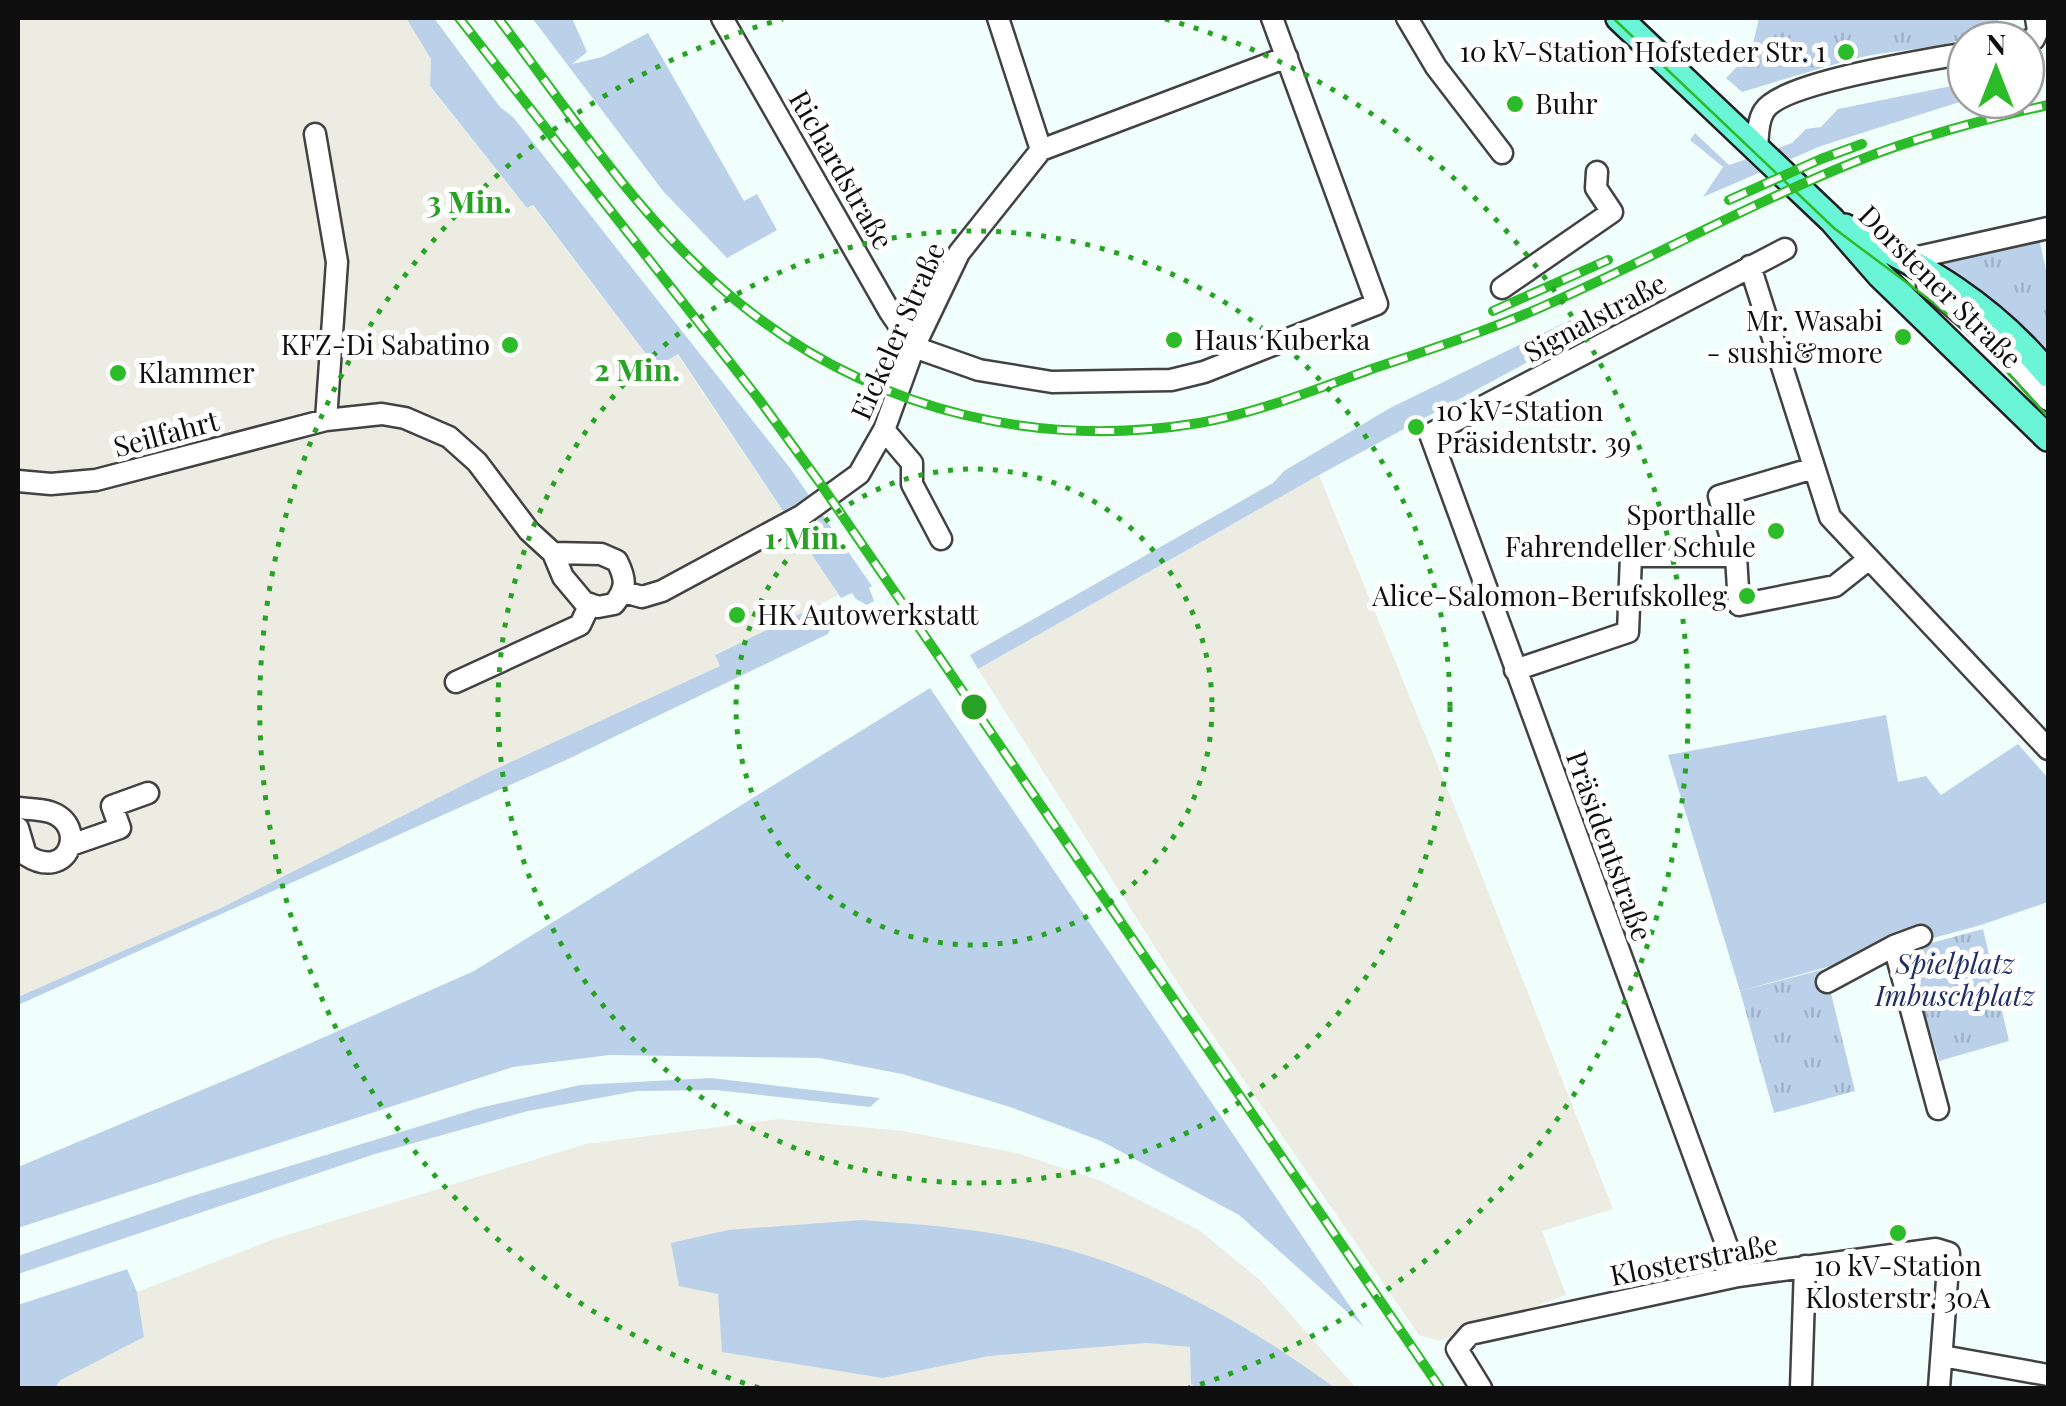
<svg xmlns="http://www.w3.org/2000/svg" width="2066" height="1406" font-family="'Playfair Display',serif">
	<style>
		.industrial { fill: #edece3 }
		.grass { fill: #bbd1e9 }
		.park { fill: url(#park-tufts) }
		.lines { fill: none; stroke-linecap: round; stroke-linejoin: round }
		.minor-casing { stroke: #424242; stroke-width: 25 }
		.major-casing { stroke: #202020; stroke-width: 30 }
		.minor { stroke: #fff; stroke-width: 20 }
		.major { stroke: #6af5d7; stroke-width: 25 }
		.tram { stroke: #2dbc29; stroke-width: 2.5 }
		.rail-casing { stroke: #2dbc29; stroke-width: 10 }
		.rail { stroke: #fff; stroke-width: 6; stroke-dasharray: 19; stroke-linecap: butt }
		.ring { fill: none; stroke: #28a225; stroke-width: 5; stroke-dasharray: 5 10 }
		.poi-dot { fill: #2dbc29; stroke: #fff; stroke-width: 4 }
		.labels { text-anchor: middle; stroke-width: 10; stroke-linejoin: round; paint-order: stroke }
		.poi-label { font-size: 28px; fill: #0f0f0f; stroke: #fff; text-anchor: end }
		.street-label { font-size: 28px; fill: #0f0f0f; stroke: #fff }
		.park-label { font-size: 28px; font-style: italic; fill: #202d66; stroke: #fff }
		.centre { fill: #28a225; stroke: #fff; stroke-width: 5 }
		.ring-label { font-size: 30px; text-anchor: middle; font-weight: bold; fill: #28a225; stroke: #fff; stroke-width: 10; stroke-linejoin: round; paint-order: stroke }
	</style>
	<defs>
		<pattern id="park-tufts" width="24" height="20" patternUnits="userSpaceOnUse" patternTransform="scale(2.5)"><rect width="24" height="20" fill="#bbd1e9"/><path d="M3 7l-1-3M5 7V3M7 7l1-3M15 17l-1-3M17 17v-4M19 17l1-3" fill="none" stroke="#a0b2c7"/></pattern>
	</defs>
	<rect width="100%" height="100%" fill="#f1fffc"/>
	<path class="industrial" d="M 18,18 L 406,18 L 431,59 L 430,87 L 527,208 L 532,205 L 656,367 L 677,354 L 839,595 L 716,654 L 721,666 L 487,773 L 223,907 L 18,997 Z
		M 1319,475 L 1456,810 L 1613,1209 L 1542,1231 L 1566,1295 L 1439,1341 L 1419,1335 L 1188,999 L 978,669 Z
		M 779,1119 L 903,1131 L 1017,1153 L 1099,1180 L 1199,1230 L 1261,1281 L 1356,1388 L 54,1388 L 61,1380 L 144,1337 L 137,1292 L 277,1238 L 586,1144 Z"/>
	<path class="grass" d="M 406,18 L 434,18 L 500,107 L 513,117 L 790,468 L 872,586 L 869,588 L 874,601 L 867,605 L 856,599 L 852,593 L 841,598 L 796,531 L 805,525 L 809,529 L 819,519 L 808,503 L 787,517 L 678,354 L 656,367 L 533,205 L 527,208 L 430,86 L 431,59 Z
		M 532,18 L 572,18 L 587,52 L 572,64 L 602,57 L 648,33 L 744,201 L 757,194 L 777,230 L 727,258 L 663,191 Z
		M 1966,83 L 1966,100 L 1821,146 L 1703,197 L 1723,167 L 1690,140 L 1695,133 L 1729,165 L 1792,143 L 1806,129 L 1821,127 L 1838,109 Z
		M 1570,320 L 1587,330 L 1319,475 L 978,669 L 970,655 L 1273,483 L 1284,471 L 1390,408 Z
		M 820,604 L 830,613 L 831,627 L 828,634 L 566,760 L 18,1005 L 18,997 L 223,907 L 487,773 L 720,666 L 715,655 Z
		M 930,688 L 1364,1327 L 1239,1215 L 1101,1141 L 1010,1107 L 902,1074 L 819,1058 L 610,1055 L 513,1067 L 18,1228 L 18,1167 L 252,1069 L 474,971 Z
		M 1886,715 L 1898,782 L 1926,776 L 1941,795 L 2018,744 L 2048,778 L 2048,902 L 1981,925 L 1740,991 L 1668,755 Z
		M 711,1078 L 880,1098 L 870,1107 L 715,1090 L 637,1091 L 528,1111 L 375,1154 L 18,1274 L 18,1256 L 189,1197 L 479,1108 L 580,1085 Z
		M 861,1220 C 917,1224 973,1228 1028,1240 C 1141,1263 1243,1321 1335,1388 L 1195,1388 L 1191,1383 L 1190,1347 L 1146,1343 L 989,1356 L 883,1378 L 722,1352 L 718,1294 L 679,1286 L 671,1243 L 728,1230 Z
		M 127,1269 L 137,1292 L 144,1337 L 61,1380 L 54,1388 L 18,1388 L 18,1305 Z"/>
	<path class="park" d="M 1759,18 L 2001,18 C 1967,50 1907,47 1862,57 C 1822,67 1782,80 1742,92 L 1726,78 L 1751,52 Z
		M 2039,238 L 2048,279 L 2048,357 L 2012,316 L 1939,260 Z
		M 1983,929 L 2009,1041 L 1939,1061 L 1905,950 Z
		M 1825,969 L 1855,1091 L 1774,1113 L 1740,991 Z"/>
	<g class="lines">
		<g class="minor-casing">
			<path id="minor" d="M 722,18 L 890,312 L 914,347
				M 998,18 L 1041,150
				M 1407,18 L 1436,67 L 1502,153
				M 2026,41 L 2034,39 L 2038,30 L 2036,18
				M 315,134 L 337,262 L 326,420
				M 1757,150 C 1758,138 1757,122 1764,111 C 1781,82 1929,60 1966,53
				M 1909,259 L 2048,228
				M 1750,266 L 1830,517 L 2048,749
				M 1927,285 L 1997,344 L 2048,400
				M 1502,288 L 1612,212 L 1596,188 L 1597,172
				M 914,347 L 979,370 L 1052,382 L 1171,380 L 1204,372 L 1377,304 L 1272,18
				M 884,430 L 912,463 L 912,484 L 941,539
				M 1814,468 L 1719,496 L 1736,556 L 1739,605 L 1835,586 L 1869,559
				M 18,481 L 51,484 L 96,480 L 326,420 L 382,414 L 405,418 L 449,437 L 477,462 L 529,531 L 553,553 L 563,577 L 584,602 L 598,607 L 614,604 C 627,588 626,579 617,561 L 601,554 L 553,553
				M 624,592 L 642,597 L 662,591 L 801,516 L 859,474 L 884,430 L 914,347 L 959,253 L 1041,150 L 1287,57
				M 1515,670 L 1628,632 L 1631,556 L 1736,556
				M 456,682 L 580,625 L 590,604
				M 18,808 C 28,809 40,809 50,812 C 89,825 69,883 26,855 L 18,828
				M 71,845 L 120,828 L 112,806 L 148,793
				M 1921,936 L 1894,946 L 1938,1109
				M 1827,982 L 1894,946
				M 1738,1276 L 1430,434 L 1785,249
				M 1942,1356 L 2048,1375
				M 1481,1388 L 1457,1349 L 1470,1334 L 1738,1276 L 1936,1249 L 1949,1253 L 1939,1388
				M 1801,1388 L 1805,1266"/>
		</g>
		<g class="major-casing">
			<path id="major" d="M 1619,18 L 1832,220 L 1880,275 L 2048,438
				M 1845,227 C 1925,268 1991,304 2048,374"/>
		</g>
		<use href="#minor" class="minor"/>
		<use href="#major" class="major"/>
		<path class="tram" d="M 1613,18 L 1835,229 L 1934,303 L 1976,338 L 2048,417"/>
		<g class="rail-casing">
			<path id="rail" d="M 459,18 L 758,398 L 820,483 L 1440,1388
				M 498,18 C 576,120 650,236 753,314 C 881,412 1041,449 1199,423 C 1257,413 1314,390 1369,370 C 1431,349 1494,329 1553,302 C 1654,257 1750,204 1852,163 C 1916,137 1982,120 2048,105
				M 1729,200 L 1821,159 L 1862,144
				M 1493,311 L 1608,260"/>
		</g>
		<use href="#rail" class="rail"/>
	</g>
	<g class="ring">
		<circle cx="974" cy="707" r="238"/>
		<circle cx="974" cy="707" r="476"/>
		<path d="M759 1388A714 714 0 0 1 783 19M1165 19A714 714 0 0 1 1189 1388"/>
	</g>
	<g class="poi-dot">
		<circle cx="1846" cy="52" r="10"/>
		<circle cx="1515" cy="104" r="10"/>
		<circle cx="1903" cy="337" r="10"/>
		<circle cx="1174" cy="340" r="10"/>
		<circle cx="510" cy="345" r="10"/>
		<circle cx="118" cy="373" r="10"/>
		<circle cx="1416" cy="427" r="10"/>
		<circle cx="1776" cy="531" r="10"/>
		<circle cx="1747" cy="596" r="10"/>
		<circle cx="737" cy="615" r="10"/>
		<circle cx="1898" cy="1233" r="10"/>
	</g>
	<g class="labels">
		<g class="poi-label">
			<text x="1826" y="62">10 kV-Station Hofsteder Str. 1</text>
			<text x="1535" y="114" text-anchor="start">Buhr</text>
			<text x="1883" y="331">Mr. Wasabi<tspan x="1883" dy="32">- sushi&amp;more</tspan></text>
			<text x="1194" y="350" text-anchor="start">Haus Kuberka</text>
			<text x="490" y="355">KFZ-Di Sabatino</text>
			<text x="138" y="383" text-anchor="start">Klammer</text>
			<text x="1436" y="421" text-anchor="start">10 kV-Station<tspan x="1436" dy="32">Präsidentstr. 39</tspan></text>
			<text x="1756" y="525">Sporthalle<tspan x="1756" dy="32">Fahrendeller Schule</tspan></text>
			<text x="1727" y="606">Alice-Salomon-Berufskolleg</text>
			<text x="757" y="625" text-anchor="start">HK Autowerkstatt</text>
			<text x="1898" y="1276" text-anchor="middle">10 kV-Station<tspan x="1898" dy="32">Klosterstr. 30A</tspan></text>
		</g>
		<g class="street-label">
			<text transform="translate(841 170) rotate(60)" y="10">Richardstraße</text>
			<text transform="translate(1940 287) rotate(45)" y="10">Dorstener Straße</text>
			<text transform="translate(1595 318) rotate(-28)" y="10">Signalstraße</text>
			<text transform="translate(898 331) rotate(-66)" y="10">Eickeler Straße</text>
			<text transform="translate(166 434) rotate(-15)" y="10">Seilfahrt</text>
			<text transform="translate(1609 846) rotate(70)" y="10">Präsidentstraße</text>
			<text transform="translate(1694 1260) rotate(-11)" y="10">Klosterstraße</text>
		</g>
		<g class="park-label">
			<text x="1955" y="974">Spielplatz<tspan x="1955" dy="32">Imbuschplatz</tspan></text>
		</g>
	</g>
	<circle cx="974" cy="707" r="15" class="centre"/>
	<g class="ring-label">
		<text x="469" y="213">3 Min.</text>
		<text x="637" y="381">2 Min.</text>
		<text x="806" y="549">1 Min.</text>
	</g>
	<rect width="2066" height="1406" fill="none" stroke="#0f0f0f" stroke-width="40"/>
	<g transform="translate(1996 70)"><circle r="48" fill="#ffffff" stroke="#9f9f9f" stroke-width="2.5"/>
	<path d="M0-8L18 38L0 25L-18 38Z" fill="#2dbc29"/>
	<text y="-15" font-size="28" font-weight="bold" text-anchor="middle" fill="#0f0f0f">N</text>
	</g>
</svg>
